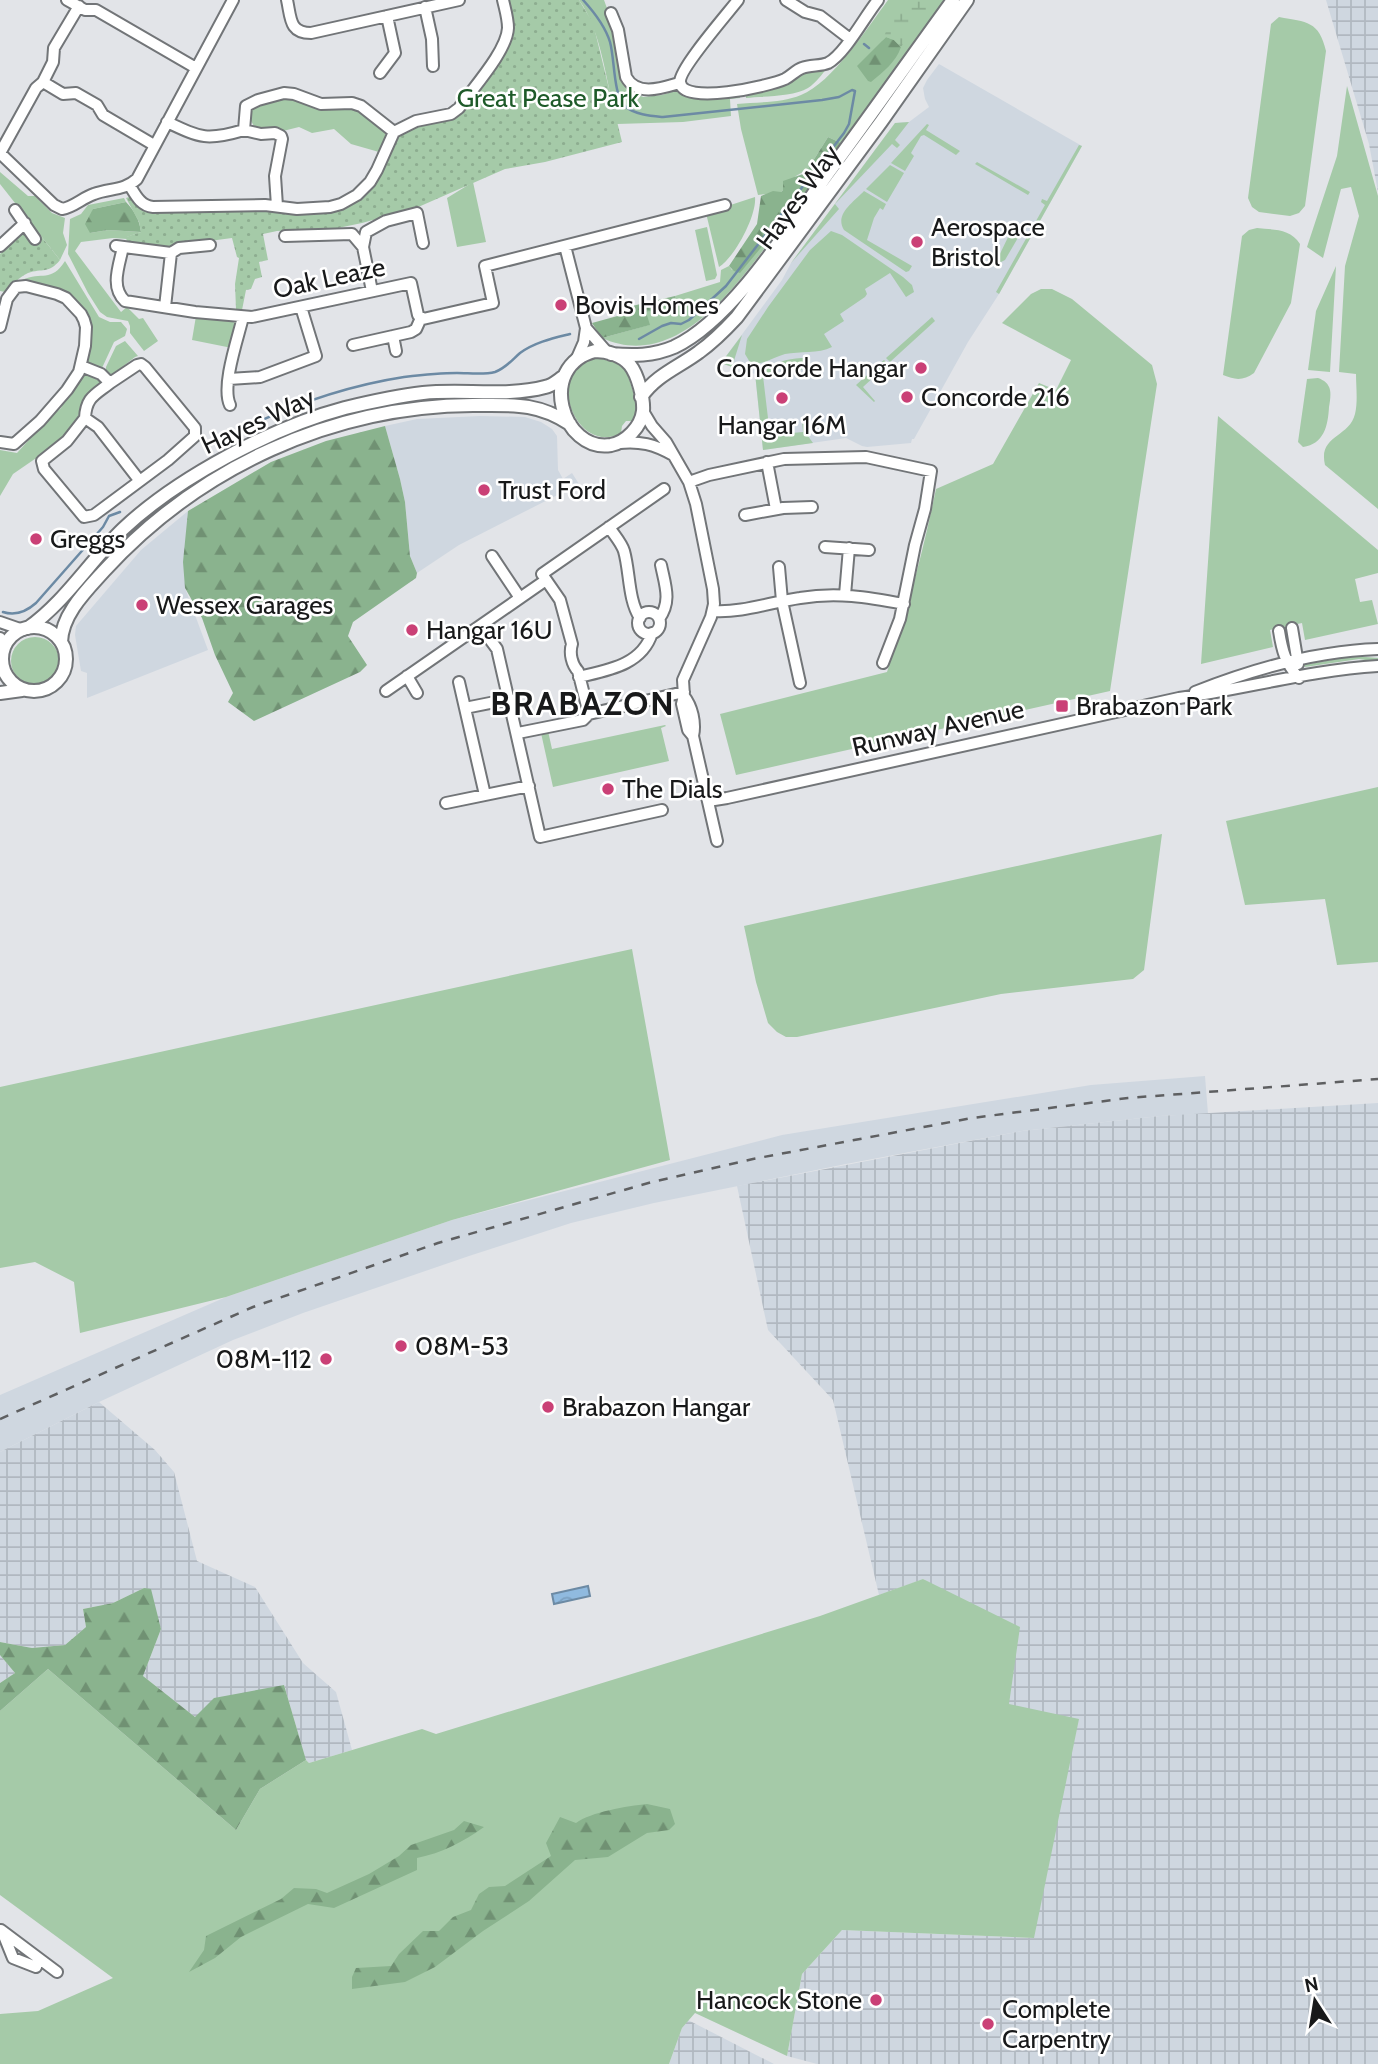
<svg xmlns="http://www.w3.org/2000/svg" width="1378" height="2064" font-family="Cabin,sans-serif">
	<style>
		.built { fill: #cfd7e0 }
		.industrial { fill: url(#industrial-grid) }
		.green { fill: #a5caa8 }
		.forest { fill: url(#forest-firs) }
		.wetland { fill: url(#wetland-marsh) }
		.park { fill: url(#park-dots) }
		.water { fill: url(#water-waves); stroke: #6c8aa4; stroke-width: 2 }
		.lines { fill: none; stroke-linecap: round; stroke-linejoin: round }
		.stream { stroke: #6c8aa4; stroke-width: 2.5 }
		.minor-casing { stroke: #727578; stroke-width: 14 }
		.tertiary-casing { stroke: #727578; stroke-width: 16 }
		.minor { stroke: #fff; stroke-width: 10 }
		.tertiary { stroke: #fff; stroke-width: 12 }
		.rail { stroke: #5e5f61; stroke-width: 2.5; stroke-dasharray: 9 9; stroke-linecap: butt }
		.poi-dot { fill: #ca4076; stroke: #fff; stroke-width: 2.5 }
		.labels { text-anchor: middle; stroke-width: 5; stroke-linejoin: round; paint-order: stroke }
		.park-label { font-size: 26px; fill: #1e5a29; stroke: #fff }
		.street-label { font-size: 26px; fill: #18191a; stroke: #fff }
		.poi-label { font-size: 26px; fill: #18191a; stroke: #fff; text-anchor: start }
		.district-label { font-size: 33px; font-weight: bold; letter-spacing: 2px; fill: #18191a; stroke: #fff }
	</style>
	<defs>
		<pattern id="industrial-grid" width="8" height="8" patternUnits="userSpaceOnUse" patternTransform="scale(1.75)"><rect width="8" height="8" fill="#cfd7e0"/><path d="M0 4h8M4 0v8" fill="none" stroke="#b1b8c0"/></pattern>
		<pattern id="forest-firs" width="22" height="20" patternUnits="userSpaceOnUse" patternTransform="scale(1.75)"><rect width="22" height="20" fill="#8ab38e"/><path d="M5 1l3.5 6h-7zM16 11l3.5 6h-7z" fill="#709173"/></pattern>
		<pattern id="wetland-marsh" width="20" height="14" patternUnits="userSpaceOnUse" patternTransform="scale(1.75)"><rect width="20" height="14" fill="#a5caa8"/><path d="M1 5h8M5 5V1M11 12h8M15 12V8" fill="none" stroke="#8dad90"/></pattern>
		<pattern id="park-dots" width="8" height="8" patternUnits="userSpaceOnUse" patternTransform="scale(1.75)"><rect width="8" height="8" fill="#a5caa8"/><path d="M2 2h.1M6 6h.1" fill="none" stroke="#8dad90" stroke-width="1.8" stroke-linecap="round"/></pattern>
		<pattern id="water-waves" width="16" height="10" patternUnits="userSpaceOnUse" patternTransform="scale(1.75)"><rect width="16" height="10" fill="#90badf"/><path d="M0 5q4-4 8 0t8 0" fill="none" stroke="#7b9fbf"/></pattern>
	</defs>
	<rect width="100%" height="100%" fill="#e2e4e8"/>
	<path class="built" d="M 939,64 L 1082,146 L 999,294 L 968,342 L 914,439 L 912,439 L 911,443 L 867,447 L 862,446 L 846,438 L 763,450 L 755,374 L 721,363 L 782,280 L 791,263 L 895,123 L 909,122 L 929,107 L 925,99 L 923,88 L 927,80 Z
		M 480,416 L 525,417 L 541,422 L 552,429 L 557,436 L 558,470 L 563,479 L 572,473 L 579,484 L 459,545 L 417,573 L 410,556 L 405,502 L 400,479 L 385,426 L 417,419 Z
		M 188,511 L 185,588 L 208,650 L 87,698 L 87,673 L 81,671 L 75,635 L 76,626 L 141,550 Z
		M 1205,1076 L 1208,1114 L 1160,1116 L 1022,1131 L 846,1164 L 654,1203 L 571,1223 L 469,1256 L 303,1313 L 233,1340 L 99,1402 L 0,1452 L 0,1395 L 226,1297 L 452,1220 L 782,1135 L 1091,1085 Z"/>
	<path class="industrial" d="M 1326,0 L 1378,0 L 1378,192 L 1369,144 Z
		M 1378,1103 L 1378,2064 L 817,2064 L 787,2056 L 802,1974 L 842,1930 L 1034,1938 L 1008,1704 L 924,1579 L 879,1595 L 833,1400 L 768,1330 L 737,1186 L 1022,1131 L 1160,1116 Z
		M 99,1402 L 155,1450 L 174,1472 L 197,1561 L 255,1587 L 303,1663 L 336,1692 L 352,1750 L 309,1763 L 306,1760 L 284,1685 L 195,1717 L 143,1676 L 161,1629 L 144,1588 L 113,1603 L 83,1609 L 86,1627 L 65,1645 L 32,1648 L 0,1642 L 0,1452 Z
		M 0,1655 L 15,1673 L 0,1683 Z
		M 688,2020 L 774,2064 L 669,2064 L 682,2028 Z"/>
	<path class="green" d="M 579,0 L 604,0 L 617,36 L 625,83 L 635,93 L 643,97 L 662,95 L 675,91 L 693,96 L 740,94 L 740,98 L 730,99 L 731,116 L 683,122 L 617,124 C 607,87 602,31 579,0 Z
		M 888,0 L 947,0 L 841,143 L 828,137 L 808,169 L 796,176 L 781,192 L 758,195 L 741,129 L 737,104 C 757,102 782,103 801,95 C 832,83 868,27 888,0 Z
		M 1279,17 C 1307,22 1319,21 1326,51 L 1305,206 L 1299,213 L 1290,216 L 1259,212 L 1252,207 L 1248,198 L 1271,24 Z
		M 828,67 C 822,74 816,83 808,88 C 793,97 763,96 746,98 L 746,92 L 800,70 Z
		M 1347,86 L 1378,196 L 1378,509 L 1325,465 C 1318,435 1349,438 1355,414 C 1358,402 1356,386 1356,374 L 1339,372 L 1345,266 L 1359,216 L 1351,187 L 1341,189 L 1323,258 L 1307,247 L 1337,156 Z
		M 285,99 L 297,101 L 322,110 L 348,107 L 360,110 L 386,133 L 381,150 L 379,152 L 351,144 L 334,129 L 312,133 L 299,127 L 279,132 L 274,129 L 255,128 L 250,119 L 249,110 L 253,106 Z
		M 909,122 L 895,140 L 900,145 L 897,148 L 892,144 L 835,204 L 839,209 L 791,263 L 895,123 Z
		M 927,124 L 929,125 L 926,130 L 960,151 L 956,155 L 924,135 L 921,136 L 911,153 L 914,156 L 905,171 L 891,163 Z
		M 1079,145 L 1082,146 L 999,294 L 996,292 L 1045,205 L 1041,202 L 1042,199 L 1047,201 Z
		M 977,162 L 1030,192 L 1028,195 L 975,164 Z
		M 890,165 L 904,173 L 887,202 L 866,189 Z
		M 0,172 L 28,196 L 35,196 L 52,213 L 65,218 L 63,233 L 67,245 L 60,260 L 0,184 Z
		M 473,182 L 486,242 L 457,247 L 447,198 Z
		M 864,191 L 886,204 L 883,210 L 880,208 L 874,218 L 867,240 L 912,266 L 909,271 L 906,272 L 844,230 C 834,214 854,202 864,191 Z
		M 755,197 C 757,215 735,257 719,267 L 706,213 Z
		M 124,198 L 126,202 L 93,209 L 90,233 L 108,230 L 141,232 L 127,237 L 127,239 L 113,238 L 81,242 L 75,251 L 121,312 L 127,307 L 139,319 L 143,318 L 158,341 L 144,351 L 130,333 L 130,326 L 128,321 L 107,317 L 100,312 L 88,293 L 68,254 L 70,219 L 81,214 L 88,205 Z
		M 707,227 L 717,275 L 715,279 L 706,281 L 695,230 Z
		M 1257,228 C 1274,230 1290,228 1300,244 L 1291,303 L 1254,373 C 1243,381 1235,380 1223,375 L 1242,236 L 1249,230 Z
		M 831,231 L 842,235 L 903,277 L 912,285 L 914,292 L 906,297 L 890,273 L 865,289 L 867,294 L 865,297 L 840,314 L 844,321 L 824,334 L 832,347 C 818,354 800,351 785,354 C 774,357 763,365 751,364 L 745,354 L 747,339 L 768,307 L 810,250 Z
		M 1011,231 L 1019,236 L 1005,260 L 1001,262 L 997,260 Z
		M 773,233 L 776,233 C 737,285 677,372 602,338 L 649,325 L 645,312 L 677,305 L 675,296 L 720,282 L 721,270 L 729,266 L 732,270 Z
		M 65,261 L 99,317 L 110,322 L 121,322 L 127,329 L 125,336 L 114,342 L 102,368 L 88,362 C 89,351 93,339 91,328 C 87,293 51,285 22,280 C 42,271 51,283 65,261 Z
		M 1336,266 L 1330,372 L 1308,370 L 1316,311 Z
		M 1041,289 L 1052,289 L 1072,299 L 1152,365 L 1157,384 L 1110,691 L 736,775 L 720,714 L 887,672 C 907,612 923,552 936,489 L 993,464 L 1039,383 L 1056,390 L 1071,360 L 1002,323 L 1031,294 Z
		M 196,316 L 238,323 L 232,348 L 192,340 Z
		M 932,317 L 935,321 L 890,362 L 886,358 Z
		M 742,335 L 732,367 L 721,363 Z
		M 125,341 L 138,356 L 135,357 L 112,375 L 106,370 L 106,367 L 116,346 Z
		M 600,358 L 617,363 L 627,372 L 635,398 L 637,409 L 633,421 L 626,421 L 622,426 L 621,433 C 575,458 540,364 600,358 Z
		M 801,358 L 805,358 L 809,362 L 809,365 L 796,373 L 794,365 L 776,368 L 777,374 L 763,376 L 770,435 L 803,432 L 802,420 L 804,421 L 808,436 L 813,443 L 763,450 L 755,373 L 757,374 C 769,364 785,359 801,358 Z
		M 884,360 L 888,364 L 863,387 L 875,401 L 874,402 L 856,385 Z
		M 87,375 L 102,382 L 85,396 L 76,423 L 61,441 L 13,474 L 0,496 L 0,450 L 17,453 L 46,421 L 61,408 L 68,394 L 84,376 Z
		M 1318,378 C 1324,380 1329,384 1330,390 C 1331,394 1330,402 1329,407 C 1328,426 1324,444 1303,447 L 1298,442 L 1307,379 Z
		M 1218,416 L 1378,550 L 1378,573 L 1355,579 L 1360,602 L 1372,600 L 1378,624 L 1305,640 L 1302,623 L 1270,630 L 1273,647 L 1201,664 Z
		M11 661a24 24 0 1 1 48 0a24 24 0 1 1-48 0Z
		M 1354,656 L 1378,658 L 1378,662 L 1359,659 L 1305,667 L 1303,665 Z
		M 665,725 L 666,726 L 661,728 L 669,761 L 553,787 L 541,733 L 548,731 L 552,749 Z
		M 1378,787 L 1378,962 L 1337,965 L 1325,899 L 1245,905 L 1226,821 Z
		M 1162,834 L 1144,970 L 1133,979 L 1001,994 L 797,1037 L 786,1037 L 777,1032 L 768,1023 L 756,982 L 744,926 Z
		M 632,949 L 670,1160 L 452,1220 L 226,1297 L 80,1333 L 74,1282 L 35,1262 L 0,1268 L 0,1087 Z
		M 923,1579 L 1020,1627 L 1009,1704 L 1079,1719 L 1034,1938 L 842,1930 L 802,1974 L 787,2056 L 695,2013 L 682,2028 L 669,2064 L 0,2064 L 0,2014 L 38,2011 L 113,1978 L 0,1895 L 0,1711 L 48,1669 L 236,1830 L 260,1789 L 306,1760 L 309,1763 L 422,1729 L 436,1734 L 820,1616 Z"/>
	<path class="forest" d="M 886,37 L 894,40 L 901,47 C 896,62 883,72 871,82 L 868,81 L 857,66 Z
		M 828,137 L 841,143 L 776,233 L 773,233 L 740,273 L 734,271 L 729,266 L 757,224 L 761,196 L 773,191 L 781,192 L 783,190 L 783,181 L 803,174 L 808,169 Z
		M 126,202 C 134,210 140,221 141,232 L 108,230 L 90,233 L 85,224 L 93,209 Z
		M 675,296 L 678,305 L 646,312 L 650,325 L 602,338 L 592,323 L 632,312 L 632,306 Z
		M 385,426 L 400,479 L 405,502 L 410,556 L 417,573 L 416,578 L 353,622 L 348,636 L 367,665 L 360,672 L 254,721 L 228,702 L 233,693 L 215,655 L 202,618 L 185,588 L 183,562 L 188,511 L 271,462 L 326,441 Z
		M 144,1588 L 151,1589 L 161,1629 L 143,1676 L 195,1717 L 214,1698 L 284,1685 L 306,1760 L 260,1789 L 236,1830 L 48,1669 L 0,1711 L 0,1683 L 15,1673 L 0,1655 L 0,1642 L 32,1648 L 65,1645 L 86,1627 L 83,1609 L 113,1603 Z
		M 647,1804 L 670,1809 L 675,1824 L 669,1830 L 647,1833 L 608,1857 L 575,1860 L 529,1901 L 483,1931 L 435,1967 L 405,1982 L 352,1989 L 352,1977 L 356,1968 L 391,1966 L 399,1954 L 423,1931 L 439,1931 L 453,1917 L 471,1910 L 479,1894 L 489,1887 L 505,1886 L 551,1856 L 546,1843 L 560,1817 L 576,1823 C 591,1812 627,1806 647,1804 Z
		M 464,1821 L 484,1827 C 463,1842 442,1853 417,1858 L 417,1870 L 334,1908 L 308,1904 L 241,1937 L 215,1958 L 189,1972 L 204,1950 L 206,1936 L 281,1899 L 294,1888 L 316,1889 L 327,1893 L 369,1874 L 399,1856 L 411,1845 L 454,1830 Z"/>
	<path class="wetland" d="M 908,0 L 934,0 L 901,47 L 894,40 L 886,37 L 882,41 L 888,27 Z"/>
	<path class="park" d="M 509,0 L 579,0 L 593,23 L 622,142 L 545,162 L 505,169 L 416,208 L 362,223 L 338,228 L 277,231 L 263,234 L 268,260 L 259,262 L 262,277 L 255,279 L 251,289 L 246,290 L 242,310 L 236,309 L 235,284 L 239,258 L 237,257 L 232,238 L 172,246 L 166,249 L 127,243 L 126,237 L 141,232 L 139,222 L 126,198 L 132,196 L 139,206 L 145,210 L 350,202 L 395,138 L 416,125 L 441,120 L 501,58 L 510,44 L 512,35 L 513,24 Z
		M 24,229 L 28,231 L 37,231 L 60,260 C 49,274 42,268 28,273 C 19,277 12,285 5,292 L 0,291 L 0,254 Z"/>
	<path class="water" d="M 588,1586 L 590,1596 L 554,1604 L 552,1594 Z"/>
	<g class="lines">
		<path class="stream" d="M 583,0 C 594,12 605,26 610,42 C 615,60 613,95 625,106 C 635,115 651,116 663,117 L 822,100 L 839,97 L 852,90 L 855,91 L 849,124 L 844,133 L 726,286 L 689,320 L 681,324 L 671,323 L 662,326 L 639,339
			M 864,44 L 869,48
			M 221,440 C 278,410 339,387 404,377 C 421,375 440,373 457,373 C 469,373 484,375 495,372 C 506,368 512,360 520,353 C 535,342 554,338 570,334
			M 3,612 C 15,616 27,611 36,603 L 103,527 L 109,516 L 120,512"/>
		<g class="minor-casing">
			<path id="minor" d="M 67,0 L 85,10 L 96,10 L 196,68
				M 287,0 C 291,18 289,33 311,33 L 459,0
				M 738,0 C 728,13 679,69 680,82 C 682,106 770,86 785,79 C 791,76 796,70 802,68 C 810,65 821,66 828,63 C 845,54 865,16 878,0
				M 786,0 L 805,12 L 820,16 L 850,39
				M 425,7 L 432,39 L 433,66
				M 611,13 L 618,30 L 626,77 C 637,97 662,88 679,83
				M 380,73 L 395,53 L 387,16
				M 43,82 L 63,94 L 76,93 L 97,105 L 103,115 L 154,145
				M 167,122 C 201,138 207,141 244,130
				M 0,153 L 54,205 L 62,209 C 74,207 82,198 94,194 C 109,188 124,191 137,179 L 233,0
				M 0,153 L 36,88 L 43,82 L 53,62 L 54,48 L 79,6
				M 130,186 C 136,196 141,206 153,207 L 265,205 L 297,209 L 330,207 L 341,204 L 357,195 L 370,182 L 377,170 L 394,132 L 416,121 L 451,114 L 459,108 C 473,88 507,51 508,28 C 508,18 505,9 503,0
				M 277,206 L 275,176 L 282,139 L 281,136 L 275,133 L 261,134 L 244,130 L 246,106 L 258,100 L 284,93 L 294,94 L 321,104 L 352,103 L 361,106 L 394,132
				M 15,210 L 35,239
				M 285,236 L 352,234 L 363,247 L 372,291
				M 0,246 L 25,223
				M 116,246 L 171,253 L 165,307
				M 565,246 L 586,328 L 606,351
				M 123,247 C 119,266 110,287 125,301 L 195,312 L 252,317 L 411,283 L 418,315 L 423,319 L 493,303 L 485,266 L 725,205
				M 363,247 L 366,232 L 386,221 L 417,213 L 423,243
				M 171,253 L 179,248 L 210,245
				M 0,327 L 7,299 L 16,287 L 26,286 L 57,294 L 66,298 L 81,314 L 84,320 L 86,327 L 85,346 L 79,372 L 67,390 L 40,421 L 14,444 L 0,442
				M 393,336 L 396,351
				M 353,345 L 411,332 L 416,329 L 421,318
				M 577,358 L 584,342 L 586,328
				M 81,366 L 101,374 L 110,383 C 95,395 86,397 85,418
				M 229,379 L 260,377 L 316,356 L 301,307
				M 230,405 C 221,386 238,338 243,317
				M 643,411 L 652,426 L 666,442 L 689,482 L 696,504 L 713,589 L 714,604 L 711,617 L 683,680 L 684,696 L 682,704 L 688,730 L 693,736
				M 85,418 L 67,441 L 42,461 L 44,469 L 84,517 L 94,515 L 168,460 L 195,436 L 195,428 L 145,367 L 141,364 L 137,365 L 110,383
				M 85,418 L 98,427 L 139,480
				M 619,443 C 640,441 654,444 673,455
				M 767,462 L 776,509
				M 689,482 L 709,475 L 784,459 L 866,457 L 931,471 L 925,509 L 915,545 L 900,619 L 883,663
				M 745,515 L 783,508 L 812,507
				M 609,527 C 614,535 621,542 624,551 C 630,572 628,600 640,618
				M 825,547 L 869,550
				M 492,556 L 520,598
				M 779,567 L 782,601 L 800,683
				M 845,595 L 849,548
				M 713,611 C 742,613 771,602 800,598 C 837,592 867,597 904,604
				M638 623a11 11 0 1 1 22 0a11 11 0 1 1-22 0Z
				M 659,619 C 672,601 665,585 661,565
				M 0,622 L 23,630
				M 480,626 L 497,649 L 540,837 L 662,810
				M 1292,628 L 1298,664
				M 1279,631 C 1282,650 1285,663 1299,678
				M 0,638 L 2,648
				M 407,676 L 417,693
				M 579,677 C 608,670 642,665 652,633
				M 459,682 L 485,795
				M 386,691 L 546,580
				M 1195,692 C 1253,669 1315,651 1378,649
				M 684,696 C 692,706 696,723 693,736 L 717,841
				M 465,708 L 510,699
				M 589,714 L 578,671 C 572,665 569,653 572,644 L 560,600 L 542,574 L 664,489
				M 518,733 L 583,720 L 589,714 L 684,692
				M 708,801 L 727,798 L 1179,698 C 1245,689 1311,670 1378,666
				M 446,803 L 529,786
				M 1,1930 L 57,1972
				M 2,1931 L 13,1958 L 36,1967"/>
		</g>
		<g class="tertiary-casing">
			<path id="tertiary" d="M 595,351 C 607,351 622,355 630,365 C 638,375 644,399 643,411 C 641,427 626,442 611,445 C 562,453 536,366 595,351 Z
				M 611,354 C 633,356 653,356 674,347 C 732,320 791,225 828,173 C 870,116 911,58 953,0
				M 641,397 C 656,375 679,367 699,352 C 713,342 725,330 737,317 L 881,122 L 967,0
				M2 659a32 32 0 1 1 64 0a32 32 0 1 1-64 0Z
				M 28,628 C 65,602 90,561 123,529 C 177,478 273,427 345,408 C 370,402 397,396 423,393 C 462,389 508,397 545,387 C 552,386 557,381 563,377
				M 61,642 C 62,614 86,591 104,571 C 199,467 332,406 473,405 C 511,405 537,402 570,424
				M 0,693 L 22,690"/>
		</g>
		<use href="#minor" class="minor"/>
		<use href="#tertiary" class="tertiary"/>
		<path class="rail" d="M 0,1419 L 253,1307 L 438,1243 L 652,1182 L 753,1159 L 972,1118 L 1128,1098 L 1378,1079"/>
	</g>
	<g class="poi-dot">
		<circle cx="917" cy="242" r="7"/>
		<circle cx="561" cy="305" r="7"/>
		<circle cx="921" cy="368" r="7"/>
		<circle cx="907" cy="397" r="7"/>
		<circle cx="782" cy="398" r="7"/>
		<circle cx="484" cy="490" r="7"/>
		<circle cx="36" cy="539" r="7"/>
		<circle cx="142" cy="605" r="7"/>
		<circle cx="412" cy="630" r="7"/>
		<rect x="1055" y="699" width="14" height="14" rx="3.5"/>
		<circle cx="608" cy="789" r="7"/>
		<circle cx="401" cy="1346" r="7"/>
		<circle cx="326" cy="1359" r="7"/>
		<circle cx="548" cy="1407" r="7"/>
		<circle cx="876" cy="2000" r="7"/>
		<circle cx="988" cy="2024" r="7"/>
	</g>
	<g class="labels">
		<g class="park-label">
			<text x="548" y="107">Great Pease Park</text>
		</g>
		<g class="street-label">
			<text transform="translate(798 197) rotate(-54)" y="9">Hayes Way</text>
			<text transform="translate(329 278) rotate(-12)" y="9">Oak Leaze</text>
			<text transform="translate(258 421) rotate(-25)" y="9">Hayes Way</text>
			<text transform="translate(938 728) rotate(-13)" y="9">Runway Avenue</text>
		</g>
		<g class="poi-label">
			<text x="931" y="236">Aerospace<tspan x="931" dy="30">Bristol</tspan></text>
			<text x="575" y="314">Bovis Homes</text>
			<text x="907" y="377" text-anchor="end">Concorde Hangar</text>
			<text x="921" y="406">Concorde 216</text>
			<text x="782" y="434" text-anchor="middle">Hangar 16M</text>
			<text x="498" y="499">Trust Ford</text>
			<text x="50" y="548">Greggs</text>
			<text x="156" y="614">Wessex Garages</text>
			<text x="426" y="639">Hangar 16U</text>
			<text x="1076" y="715">Brabazon Park</text>
			<text x="622" y="798">The Dials</text>
			<text x="415" y="1355">08M-53</text>
			<text x="312" y="1368" text-anchor="end">08M-112</text>
			<text x="562" y="1416">Brabazon Hangar</text>
			<text x="862" y="2009" text-anchor="end">Hancock Stone</text>
			<text x="1002" y="2018">Complete<tspan x="1002" dy="30">Carpentry</tspan></text>
		</g>
		<g class="district-label">
			<text x="583" y="715">BRABAZON</text>
		</g>
	</g>
	<g transform="translate(1315 2001) rotate(348)" stroke="#ffffff" stroke-width="5" paint-order="stroke">
	<path d="M0-5L12 26L0 18L-12 26Z" fill="#18191a"/>
	<text y="-10" font-size="19" font-weight="bold" text-anchor="middle" fill="#18191a">N</text>
	</g>
</svg>
